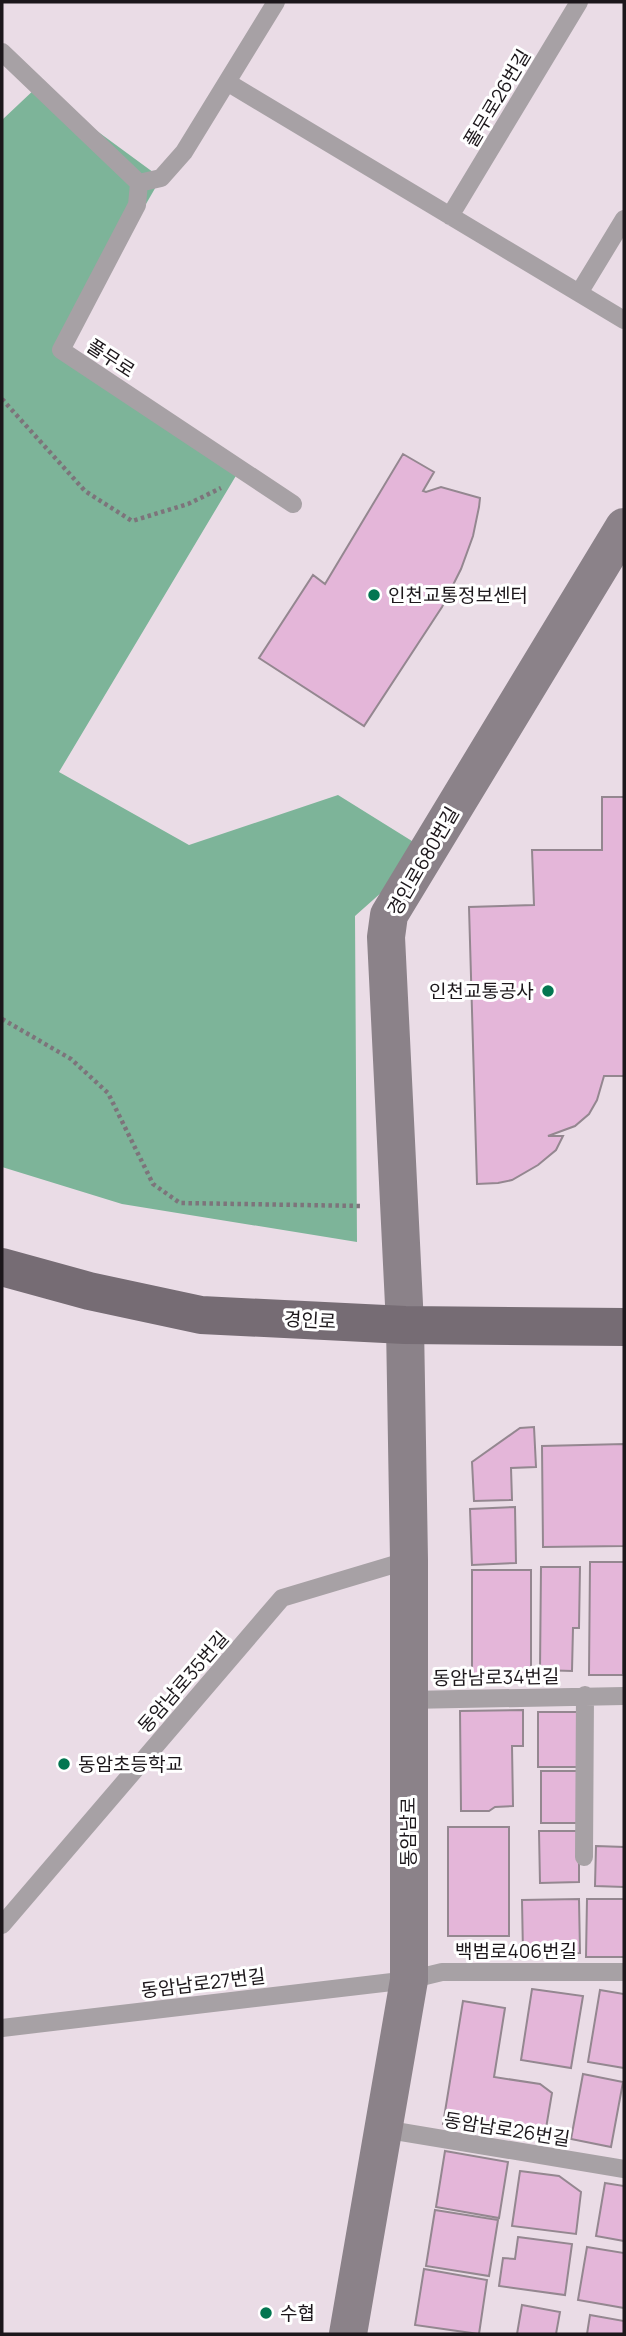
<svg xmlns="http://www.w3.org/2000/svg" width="626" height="2336" font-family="Manrope,'Noto Sans KR',sans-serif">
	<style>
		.forest { fill: #7db499 }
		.building { fill: #e4b6d9; stroke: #948790; stroke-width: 2 }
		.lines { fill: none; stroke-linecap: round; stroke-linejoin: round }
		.path { stroke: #7d747b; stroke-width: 4.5; stroke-dasharray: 3.5 3.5; stroke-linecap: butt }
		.lane { stroke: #a7a1a5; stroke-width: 18 }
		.secondary { stroke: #8b8289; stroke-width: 38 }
		.primary { stroke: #766c74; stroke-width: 38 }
		.poi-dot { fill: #037651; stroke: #fff; stroke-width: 2.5 }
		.labels { text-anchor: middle; stroke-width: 6; stroke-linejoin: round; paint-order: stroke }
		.street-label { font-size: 19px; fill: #1c171b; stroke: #fff }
		.poi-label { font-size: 19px; fill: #1c171b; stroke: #fff; text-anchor: start }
	</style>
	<rect width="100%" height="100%" fill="#eadce6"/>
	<path class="forest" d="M 37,87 L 161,178 L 61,351 L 240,469 L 59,772 L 189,845 L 338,795 L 428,851 L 355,916 L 357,1242 L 122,1204 L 2,1167 L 2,120 Z"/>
	<path class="building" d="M 403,454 L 434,472 L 423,491 L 426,492 L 441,487 L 480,498 L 479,507 L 473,536 L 461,569 L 442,607 L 364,726 L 259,658 L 313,575 L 325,584 Z
		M 602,797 L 624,797 L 624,1076 L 604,1076 L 597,1100 L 589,1114 L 575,1126 L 548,1136 L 563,1136 L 556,1150 L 538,1165 L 512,1180 L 498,1183 L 477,1184 L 469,907 L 534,905 L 532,850 L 602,850 Z
		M 534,1427 L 536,1467 L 511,1468 L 512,1500 L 474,1501 L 472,1462 L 520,1428 Z
		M 624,1444 L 624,1546 L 543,1547 L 542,1446 Z
		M 515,1507 L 516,1563 L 472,1565 L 470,1509 Z
		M 590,1562 L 624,1562 L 623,1675 L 589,1675 Z
		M 541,1567 L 580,1567 L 579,1628 L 573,1628 L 572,1671 L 540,1670 Z
		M 472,1570 L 531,1570 L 531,1682 L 472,1683 Z
		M 523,1710 L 523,1746 L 512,1746 L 513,1806 L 495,1807 L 489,1811 L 461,1811 L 460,1711 Z
		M 538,1712 L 579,1712 L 579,1767 L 538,1767 Z
		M 541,1771 L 579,1771 L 579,1823 L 541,1823 Z
		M 448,1827 L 509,1827 L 509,1936 L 448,1936 Z
		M 539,1831 L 579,1831 L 579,1882 L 540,1883 Z
		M 596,1846 L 624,1847 L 624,1887 L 595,1886 Z
		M 579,1899 L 580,1953 L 523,1954 L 522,1900 Z
		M 587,1899 L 624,1899 L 624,1957 L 586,1957 Z
		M 532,1989 L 583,1996 L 571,2068 L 521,2060 Z
		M 600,1990 L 624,1994 L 624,2068 L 588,2062 Z
		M 463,2001 L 505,2008 L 494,2077 L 540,2084 L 552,2093 L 544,2140 L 443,2124 Z
		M 583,2074 L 623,2082 L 611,2147 L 571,2139 Z
		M 445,2151 L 508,2162 L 499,2218 L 436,2207 Z
		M 520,2171 L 559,2176 L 581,2192 L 576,2234 L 512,2226 Z
		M 605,2183 L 624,2186 L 624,2241 L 596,2236 Z
		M 435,2210 L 498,2220 L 489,2276 L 426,2266 Z
		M 518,2237 L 572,2244 L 565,2295 L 499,2286 L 503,2258 L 515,2259 Z
		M 587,2247 L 624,2253 L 624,2308 L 578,2300 Z
		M 424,2269 L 487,2280 L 479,2334 L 415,2325 Z
		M 522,2305 L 560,2312 L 556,2334 L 517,2334 Z
		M 590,2315 L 624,2321 L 624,2334 L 587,2334 Z"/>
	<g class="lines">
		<path class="path" d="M 2,399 L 85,491 L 132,521 L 188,504 L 221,488
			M 2,1019 L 71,1059 L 108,1093 L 153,1184 L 180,1203 L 363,1206"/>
		<path class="lane" d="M 2,52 L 139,183
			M 227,82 L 624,320
			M 139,183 L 137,205 L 61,350 L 293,504
			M 139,183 L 161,178 L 184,152 L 276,2
			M 450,216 L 579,2
			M 579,293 L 624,219
			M 408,1700 L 624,1696
			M 584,1857 L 585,1695
			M 2,1925 L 282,1598 L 409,1560
			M 2,2028 L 409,1980 L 442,1972 L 624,1972
			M 383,2129 L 624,2169"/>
		<path class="secondary" d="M 348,2334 L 409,1980 L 409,1560 L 405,1325 L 386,937 L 389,915 L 624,527"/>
		<path class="primary" d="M 2,1267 L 89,1291 L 201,1315 L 405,1325 L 624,1327"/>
	</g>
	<g class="poi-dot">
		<circle cx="374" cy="595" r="7"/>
		<circle cx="548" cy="991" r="7"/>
		<circle cx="64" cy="1764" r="7"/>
		<circle cx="266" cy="2313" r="7"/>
	</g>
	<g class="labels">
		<g class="street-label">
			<text transform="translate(497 98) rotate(-59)" y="7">풀무로26번길</text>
			<text transform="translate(111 358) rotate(33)" y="7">풀무로</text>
			<text transform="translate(423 861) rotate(-60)" y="7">경인로680번길</text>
			<text transform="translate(310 1320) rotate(3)" y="7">경인로</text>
			<text transform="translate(496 1677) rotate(-1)" y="7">동암남로34번길</text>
			<text transform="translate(183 1682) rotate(-49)" y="7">동암남로35번길</text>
			<text transform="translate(408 1832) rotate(-90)" y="7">동암남로</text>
			<text x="516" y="1958">백범로406번길</text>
			<text transform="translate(203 1983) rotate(-7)" y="7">동암남로27번길</text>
			<text transform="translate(507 2129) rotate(9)" y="7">동암남로26번길</text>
		</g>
		<g class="poi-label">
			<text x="388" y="602">인천교통정보센터</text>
			<text x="534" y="998" text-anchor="end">인천교통공사</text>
			<text x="78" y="1771">동암초등학교</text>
			<text x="280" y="2320">수협</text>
		</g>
	</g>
	<rect width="626" height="2336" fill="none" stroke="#1c171b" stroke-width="7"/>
</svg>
